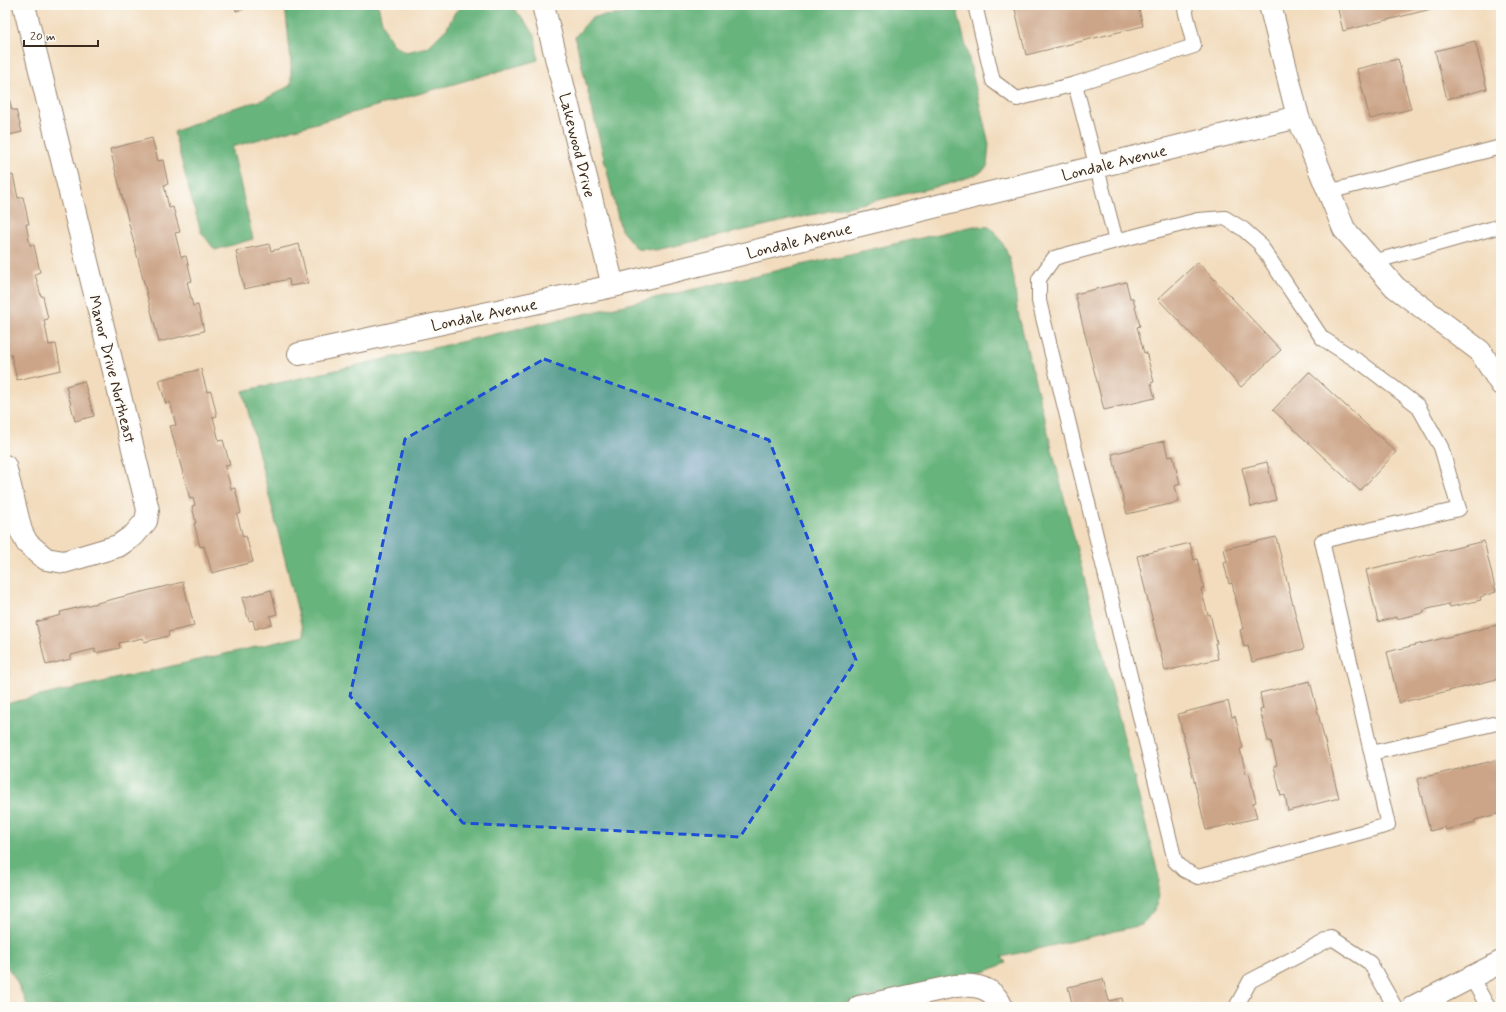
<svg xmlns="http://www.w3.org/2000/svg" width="1506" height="1012" font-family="Mynerve,sans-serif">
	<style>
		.forest { fill: #68b47d; stroke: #526f4e }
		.building { fill: #cca487 }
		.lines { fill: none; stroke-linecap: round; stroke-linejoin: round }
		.service-casing { stroke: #96836e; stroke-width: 16 }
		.minor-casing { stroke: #96836e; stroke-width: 24 }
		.service { stroke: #fff; stroke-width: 14 }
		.minor { stroke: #fff; stroke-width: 22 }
		.marked { fill: #1d4ed8; fill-opacity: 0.2; stroke: #1d4ed8; stroke-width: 3; stroke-dasharray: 8 5; stroke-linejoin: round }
		.labels { text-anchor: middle; stroke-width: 4; stroke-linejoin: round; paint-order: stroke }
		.street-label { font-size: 16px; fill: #3b2a1e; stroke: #fdfcf7 }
	</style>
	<rect width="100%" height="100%" fill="#fdfcf7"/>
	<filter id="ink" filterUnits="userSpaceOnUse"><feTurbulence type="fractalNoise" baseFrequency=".025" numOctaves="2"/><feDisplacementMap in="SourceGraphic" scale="8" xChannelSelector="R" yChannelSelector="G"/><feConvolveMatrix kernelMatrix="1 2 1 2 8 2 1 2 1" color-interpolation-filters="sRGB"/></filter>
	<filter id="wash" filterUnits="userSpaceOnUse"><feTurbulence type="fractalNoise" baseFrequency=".012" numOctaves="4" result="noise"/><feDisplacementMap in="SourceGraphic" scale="16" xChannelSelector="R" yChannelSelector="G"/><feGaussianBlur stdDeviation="0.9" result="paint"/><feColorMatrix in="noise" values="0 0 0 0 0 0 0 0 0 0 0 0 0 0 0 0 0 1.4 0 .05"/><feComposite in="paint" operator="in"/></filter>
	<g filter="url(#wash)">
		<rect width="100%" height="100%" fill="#f2dcbd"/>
		<path class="forest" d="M 285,5 L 378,5 L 383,26 L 392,43 L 405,52 L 428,47 L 447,28 L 455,12 L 465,5 L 508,5 L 514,8 L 535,35 L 538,60 L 232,147 L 253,239 L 215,250 L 201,232 L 191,197 L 174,132 L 224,111 L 265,99 L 291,85 L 291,62 Z
			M 636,5 L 956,5 L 989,144 L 987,167 L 978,174 L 949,184 L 656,250 L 637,249 L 621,230 L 575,37 L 592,17 L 625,14 Z
			M 974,226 L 989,227 C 993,230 997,234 1000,239 C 1013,259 1015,286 1017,309 L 1159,878 L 1157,906 L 1142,925 L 1002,957 L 1006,963 L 984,972 L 825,1007 L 28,1007 L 15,978 L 5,964 L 5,704 L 304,636 L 243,391 Z"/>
		<g id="blocks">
			<path class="building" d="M 235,5 L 256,5 L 236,11 Z
				M 1014,5 L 1138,5 L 1143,26 L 1026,55 Z
				M 1337,5 L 1430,5 L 1431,9 L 1343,31 Z
				M 1475,41 L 1487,89 L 1447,99 L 1435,51 Z
				M 1398,59 L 1411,109 L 1370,119 L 1357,69 Z
				M 5,66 L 11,86 L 6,87 L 12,110 L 16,110 L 22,132 L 5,136 Z
				M 152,138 L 158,161 L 163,160 L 168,184 L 164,185 L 169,208 L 173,207 L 180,232 L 175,233 L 181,257 L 186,256 L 192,281 L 187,282 L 193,306 L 198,305 L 204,331 L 159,342 L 110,149 Z
				M 13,175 L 18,198 L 23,197 L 29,224 L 26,224 L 30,245 L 34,245 L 40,272 L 35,274 L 41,296 L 43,296 L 48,319 L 44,320 L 49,345 L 56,344 L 61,370 L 17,380 L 11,354 L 7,354 L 5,346 L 5,329 L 7,329 L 5,322 L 5,177 Z
				M 269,244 L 271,251 L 299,244 L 308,283 L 290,286 L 289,279 L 244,289 L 236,251 Z
				M 1198,262 L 1281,350 L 1241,387 L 1158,299 Z
				M 1126,282 L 1130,298 L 1133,298 L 1140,326 L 1137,327 L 1144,353 L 1146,352 L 1154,382 L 1151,383 L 1155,398 L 1104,410 L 1075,294 Z
				M 201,369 L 207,392 L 211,391 L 217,416 L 213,417 L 219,441 L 223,440 L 230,465 L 225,466 L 231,489 L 235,488 L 241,513 L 237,515 L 243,537 L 246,536 L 253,562 L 212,573 L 204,546 L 200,547 L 194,523 L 196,523 L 192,506 L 195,505 L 193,498 L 190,499 L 170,426 L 176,425 L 170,402 L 166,404 L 159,380 Z
				M 1309,372 L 1396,452 L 1360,491 L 1273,410 Z
				M 84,381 L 94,416 L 75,421 L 66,386 Z
				M 1164,441 L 1168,457 L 1173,456 L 1180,484 L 1175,486 L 1179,502 L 1127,514 L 1112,454 Z
				M 1267,462 L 1276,500 L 1251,507 L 1242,468 Z
				M 1276,537 L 1304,649 L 1252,662 L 1248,646 L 1244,647 L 1240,630 L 1243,629 L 1232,583 L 1229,584 L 1224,563 L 1227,562 L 1224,549 Z
				M 1484,541 L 1496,592 L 1480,597 L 1481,600 L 1450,607 L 1449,604 L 1424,610 L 1424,613 L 1396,619 L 1396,617 L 1378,622 L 1366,570 Z
				M 1190,543 L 1194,560 L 1197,559 L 1204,588 L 1201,589 L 1208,615 L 1210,614 L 1217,643 L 1215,643 L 1218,659 L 1165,671 L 1137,556 Z
				M 183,582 L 194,626 L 168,632 L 169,636 L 144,642 L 143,638 L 119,643 L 120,648 L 95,653 L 95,649 L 71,655 L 71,659 L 46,665 L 36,622 L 61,615 L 60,612 Z
				M 271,590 L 277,614 L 270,616 L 272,624 L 255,629 L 253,620 L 249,621 L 242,598 Z
				M 1501,624 L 1501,678 L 1399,703 L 1387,652 Z
				M 5,654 L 10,674 L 5,675 Z
				M 1310,681 L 1339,798 L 1288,811 L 1285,795 L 1281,796 L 1274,766 L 1277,765 L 1271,741 L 1268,741 L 1260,710 L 1263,709 L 1260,693 Z
				M 1228,701 L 1232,717 L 1235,716 L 1243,748 L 1240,749 L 1246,774 L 1249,773 L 1256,802 L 1253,803 L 1257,818 L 1206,830 L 1178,714 Z
				M 1501,759 L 1501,813 L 1475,820 L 1475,822 L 1445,830 L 1445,827 L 1430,831 L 1417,779 Z
				M 1103,979 L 1109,1001 L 1122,998 L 1124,1007 L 1073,1007 L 1068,987 Z"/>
		</g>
	</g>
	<g filter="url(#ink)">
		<use href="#blocks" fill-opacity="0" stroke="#96836e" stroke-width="1"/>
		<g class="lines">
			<g class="service-casing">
				<path id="service" d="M 975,5 L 993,81 L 1017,99 L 1075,84 L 1194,46 L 1184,5
					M 1075,84 L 1116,241 L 1198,220 L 1225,218 L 1243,229 L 1259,243 L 1322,338 L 1364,365 L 1418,406 L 1441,447 L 1459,509 L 1322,541 L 1388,825 L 1198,877 L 1184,870 L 1175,861 L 1039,301 L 1039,279 L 1054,258 L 1116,241
					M 1328,192 L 1501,147
					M 1373,262 L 1501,226
					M 1372,753 L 1501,722
					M 1471,977 L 1488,1007
					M 1236,1007 L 1250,981 L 1332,938 L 1370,963 L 1395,1007"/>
			</g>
			<g class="minor-casing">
				<path id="minor" d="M 543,5 L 613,286
					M 1270,5 L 1298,117 L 1344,229 L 1395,287 L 1480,351 L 1501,384
					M 299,354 L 613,286 L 1298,117
					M 5,466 L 21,531 L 27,543 L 46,559 L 64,562 L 118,546 L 134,535 L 146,521 L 148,510 L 24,5
					M 859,1007 L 955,986 C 974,984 993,986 1002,1007
					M 1413,1007 L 1501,962"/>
			</g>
			<use href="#service" class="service"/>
			<use href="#minor" class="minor"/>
		</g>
	</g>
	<path class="marked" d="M 544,359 L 769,440 L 856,660 L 740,837 L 463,823 L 350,696 L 405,439 Z"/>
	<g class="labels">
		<g class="street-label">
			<text transform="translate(578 145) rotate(76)" y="6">Lakewood Drive</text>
			<text transform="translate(1114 162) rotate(-14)" y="6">Londale Avenue</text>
			<text transform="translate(799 240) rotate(-14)" y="6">Londale Avenue</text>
			<text transform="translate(484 314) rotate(-12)" y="6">Londale Avenue</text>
			<text transform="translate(113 369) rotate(76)" y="6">Manor Drive Northeast</text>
		</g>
	</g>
	<rect width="1506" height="1012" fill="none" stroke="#fdfcf7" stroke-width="20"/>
	<path d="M24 40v6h74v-6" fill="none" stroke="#3b2a1e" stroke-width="2"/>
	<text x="30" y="40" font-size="12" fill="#3b2a1e" stroke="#fdfcf7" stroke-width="3" paint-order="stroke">20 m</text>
</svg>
